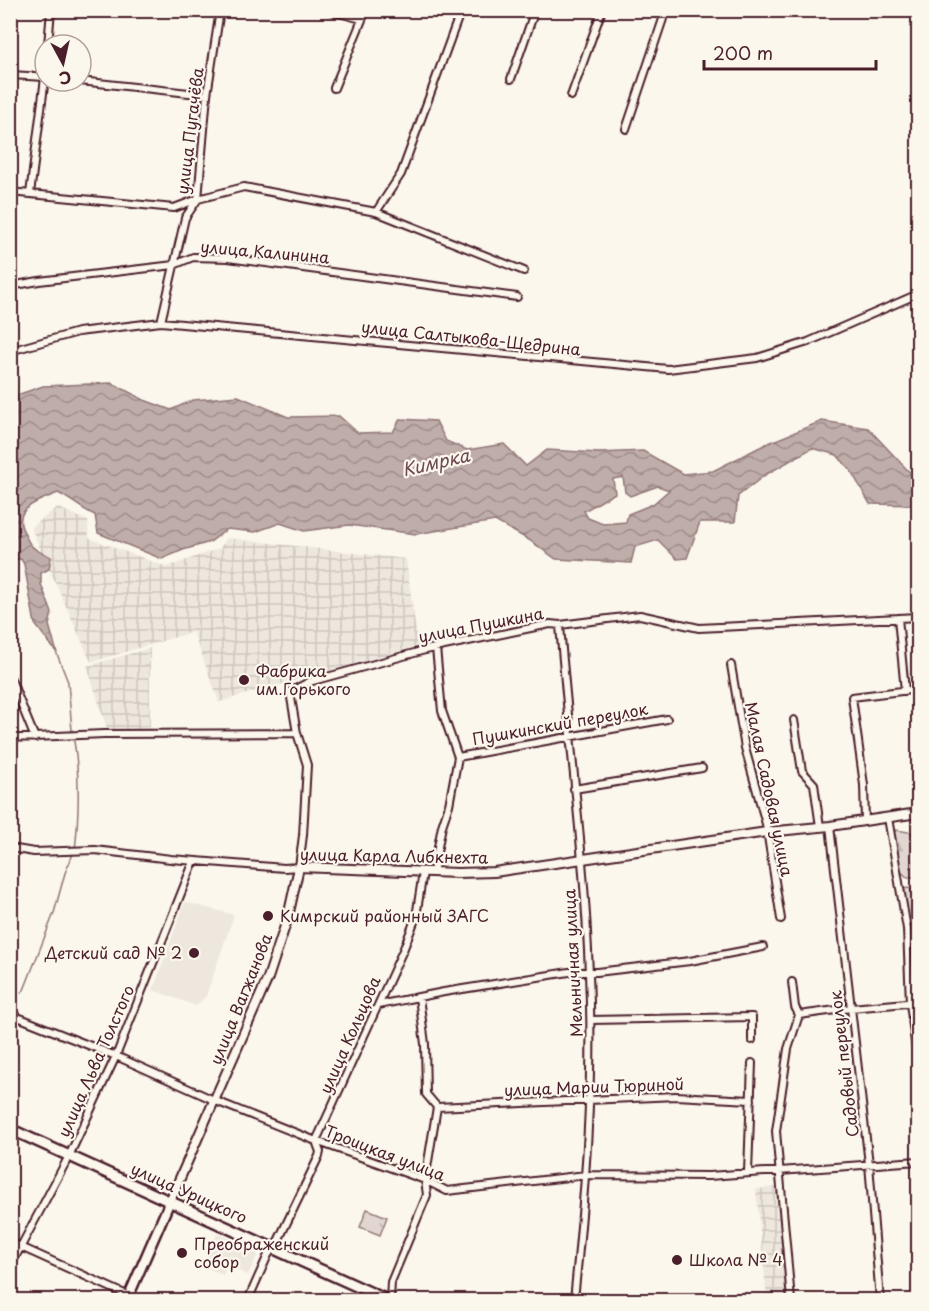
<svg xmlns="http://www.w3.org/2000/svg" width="929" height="1311" font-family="'Playpen Sans',sans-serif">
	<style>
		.built { fill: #eee7de }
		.industrial { fill: url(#industrial-grid) }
		.grass { fill: url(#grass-tufts); stroke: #967b7e; stroke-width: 1.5 }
		.forest { fill: url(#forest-firs); stroke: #967b7e; stroke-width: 1.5 }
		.water { fill: url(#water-waves); stroke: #907477; stroke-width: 1.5; fill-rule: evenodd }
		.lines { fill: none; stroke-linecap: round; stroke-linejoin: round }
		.stream { stroke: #907477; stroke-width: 1.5 }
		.minor-casing { stroke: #4a1f2b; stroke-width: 10 }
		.tertiary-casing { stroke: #4a1f2b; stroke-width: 12 }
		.secondary-casing { stroke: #4a1f2b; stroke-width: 13 }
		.primary-casing { stroke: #4a1f2b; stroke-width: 14 }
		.minor { stroke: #fbf7ec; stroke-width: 6 }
		.tertiary { stroke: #fbf7ec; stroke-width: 8 }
		.secondary { stroke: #fbf7ec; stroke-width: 8 }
		.primary { stroke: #fbf7ec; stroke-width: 9 }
		.poi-dot { fill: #4a1f2b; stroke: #fbf7ec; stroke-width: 2 }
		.labels { text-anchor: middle; stroke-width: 4.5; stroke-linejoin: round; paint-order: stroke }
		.street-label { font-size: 16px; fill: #4a1f2b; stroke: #fbf7ec }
		.poi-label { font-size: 16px; fill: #4a1f2b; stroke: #fbf7ec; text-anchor: start }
		.water-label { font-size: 18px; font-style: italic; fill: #6d4a51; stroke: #fbf7ec }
	</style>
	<defs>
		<pattern id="industrial-grid" width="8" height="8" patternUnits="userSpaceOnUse" patternTransform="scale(1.5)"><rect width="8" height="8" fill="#eee7de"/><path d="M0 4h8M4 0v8" fill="none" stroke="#cec6bf"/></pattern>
		<pattern id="grass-tufts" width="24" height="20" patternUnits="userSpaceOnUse" patternTransform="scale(1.5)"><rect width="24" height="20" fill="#e2d7d0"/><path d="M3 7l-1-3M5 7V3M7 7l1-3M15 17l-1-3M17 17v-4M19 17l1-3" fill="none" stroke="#c3b8b3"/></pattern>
		<pattern id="forest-firs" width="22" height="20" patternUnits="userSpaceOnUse" patternTransform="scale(1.5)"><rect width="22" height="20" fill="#e2d7d0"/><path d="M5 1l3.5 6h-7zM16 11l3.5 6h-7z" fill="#c3b8b3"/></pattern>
		<pattern id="water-waves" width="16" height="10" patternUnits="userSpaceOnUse" patternTransform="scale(1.5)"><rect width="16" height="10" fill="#bfadaa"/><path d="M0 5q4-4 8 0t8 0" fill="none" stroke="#9d8c8b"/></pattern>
	</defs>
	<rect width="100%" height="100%" fill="#fbf7ec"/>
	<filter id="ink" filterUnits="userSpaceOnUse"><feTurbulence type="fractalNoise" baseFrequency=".0167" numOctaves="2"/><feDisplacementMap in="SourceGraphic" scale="12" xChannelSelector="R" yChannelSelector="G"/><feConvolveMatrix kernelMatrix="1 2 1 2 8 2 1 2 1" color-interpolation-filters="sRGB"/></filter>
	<g filter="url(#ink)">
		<path class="built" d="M 185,902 L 234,915 L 206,996 L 196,1006 L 153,990 Z
			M 217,1234 L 259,1252 L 248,1275 L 227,1266 L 223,1275 L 203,1266 Z"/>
		<path class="industrial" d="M 57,507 L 88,521 L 89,538 L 167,567 L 220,548 L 227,538 L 406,559 L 418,646 L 219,702 L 193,632 L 91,662 L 31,528 Z
			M 150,648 L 150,729 L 107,729 L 87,666 Z
			M 778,1187 L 787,1300 L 767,1300 L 756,1189 Z"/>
		<path class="grass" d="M 367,1209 L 387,1217 L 380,1235 L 360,1227 Z"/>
		<path class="forest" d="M 896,830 L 914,833 L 918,839 L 918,877 L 907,877 L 899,870 L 892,835 Z
			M 909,888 L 916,894 L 914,905 L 918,931 L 914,933 L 909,933 L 902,889 Z"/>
		<path class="water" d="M 112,383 L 144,400 L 171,410 L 193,400 L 238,396 L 288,417 L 339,416 L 358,433 L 393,432 L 400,419 L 436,421 L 446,441 L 467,450 L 504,444 L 526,466 L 547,450 L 599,453 L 643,451 L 683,474 L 713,471 L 766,444 L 822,421 L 868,428 L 915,478 L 918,477 L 918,505 L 870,504 L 851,471 L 837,455 L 812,448 L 765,475 L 738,496 L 735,522 L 700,522 L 687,558 L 677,559 L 658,540 L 635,547 L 631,563 L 556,559 L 529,540 L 495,521 L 416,534 L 349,525 L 304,531 L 280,523 L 255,532 L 227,529 L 210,542 L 183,550 L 162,559 L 98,533 L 95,515 C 81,509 71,499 58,493 C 41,500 10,508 24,532 C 26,537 29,545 34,548 C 38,552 45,553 51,557 L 49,569 L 41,573 L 41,584 L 52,613 L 49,625 L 57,653 L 35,624 L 24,564 L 21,559 L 11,560 L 11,397 L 43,386 ZM 623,477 L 625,492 L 630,496 L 658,486 L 669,490 L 653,504 L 628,514 L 626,522 L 603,524 L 588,518 L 584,511 L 615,493 L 613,479 Z"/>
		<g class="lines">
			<path class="stream" d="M 57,654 L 68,682 L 72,731
				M 74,741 C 80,776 79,814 75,850
				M 10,1000 L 24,990 L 54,913 L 65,873 L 73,854"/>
			<g class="minor-casing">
				<path id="minor" d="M 327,10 L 362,19
					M 48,45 L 51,10
					M 10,75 L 45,77
					M 511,79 L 535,10
					M 80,81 L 207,95
					M 334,88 L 366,10
					M 571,96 L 602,10
					M 626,129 L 666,10
					M 10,192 L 174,208 L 198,199 L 244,187 L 376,212 L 524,271
					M 30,194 L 45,78
					M 376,212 L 401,174 L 461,10
					M 10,286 L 39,281 L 174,265 L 193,257 L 228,258 L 517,297
					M 161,322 L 185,218 L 198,199 L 207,95 L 220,10
					M 10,351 L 78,332 L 161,322 L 668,369 L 757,358 L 808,342 L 918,294
					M 898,618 L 905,691
					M 560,625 C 569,741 585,858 589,974 C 594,1083 585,1192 574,1300
					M 731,665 L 745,748 L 766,824 L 781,919
					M 10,677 L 35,738
					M 794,720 L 802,771 L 814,784 L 820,827
					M 10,738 L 104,734 L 297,733
					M 458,757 L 667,719
					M 574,789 L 702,768
					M 888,818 L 907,929 L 910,1003 L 918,1066
					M 865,821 L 864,785 L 852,697 L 918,689
					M 830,826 L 869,1164 L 880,1300
					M 10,848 L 34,852 L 95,850 L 171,859 L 284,868 L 299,867 L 303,835 L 307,765 L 297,733 L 290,692 L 309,682 L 425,650 L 550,624 L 560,625 L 640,615 L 699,628 L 918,617
					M 433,873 L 442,826 L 449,805 L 458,757 L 442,711 L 436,648
					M 419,997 L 425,1044 L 426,1094 L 437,1107
					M 378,1005 L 444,992 L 569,972 L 597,972 L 690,961 L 763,947
					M 10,1014 L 116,1056 L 216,1101 L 316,1141 L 425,1180 L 447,1191 L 586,1175 L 709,1176 L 918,1161
					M 799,1015 L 851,1008 L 918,1002
					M 591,1020 L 752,1017 L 752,1040
					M 437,1107 L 676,1096 L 751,1100
					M 748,1172 L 752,1063
					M 10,1242 L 138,1300
					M 10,1267 L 69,1156 L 116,1056 L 194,861
					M 248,1300 L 268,1255 L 278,1241 L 319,1156 L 320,1152 L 316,1141 L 404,948 L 416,917 L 423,872
					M 390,1300 L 391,1282 L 427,1195 L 425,1180 L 437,1107
					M 791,1300 L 776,1131 L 788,1049 L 799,1015 L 795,1007 L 792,982"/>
			</g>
			<g class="tertiary-casing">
				<path id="tertiary" d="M 170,1201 L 268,978 L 288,917 L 299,867 L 458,873 L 494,872 L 767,832 L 830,826 L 918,813"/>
			</g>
			<g class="secondary-casing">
				<path id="secondary" d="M 127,1300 L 170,1201"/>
			</g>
			<g class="primary-casing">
				<path id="primary" d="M 10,1129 L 387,1300"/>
			</g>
			<use href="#minor" class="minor"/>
			<use href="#tertiary" class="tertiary"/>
			<use href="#secondary" class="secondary"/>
			<use href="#primary" class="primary"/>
		</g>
	</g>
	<g class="poi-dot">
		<circle cx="244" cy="680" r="6"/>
		<circle cx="268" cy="916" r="6"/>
		<circle cx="194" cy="953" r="6"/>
		<circle cx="182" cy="1253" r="6"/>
		<circle cx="677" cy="1260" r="6"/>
	</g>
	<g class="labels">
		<g class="street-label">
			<text transform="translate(190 131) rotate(-83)" y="6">улица Пугачёва</text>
			<text transform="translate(265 252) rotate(5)" y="6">улица Калинина</text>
			<text transform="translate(471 338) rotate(6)" y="6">улица Салтыкова-Щедрина</text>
			<text transform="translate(481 625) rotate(-11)" y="6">улица Пушкина</text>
			<text transform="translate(560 724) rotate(-10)" y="6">Пушкинский переулок</text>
			<text transform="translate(769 789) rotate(78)" y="6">Малая Садовая улица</text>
			<text transform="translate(394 856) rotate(1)" y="6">улица Карла Либкнехта</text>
			<text transform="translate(573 963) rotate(-93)" y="6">Мельничная улица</text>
			<text transform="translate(241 999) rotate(-68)" y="6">улица Вагжанова</text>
			<text transform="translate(350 1035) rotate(-66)" y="6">улица Кольцова</text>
			<text transform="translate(96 1061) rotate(-66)" y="6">улица Льва Толстого</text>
			<text transform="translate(844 1064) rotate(-97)" y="6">Садовый переулок</text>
			<text transform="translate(594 1087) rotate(-2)" y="6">улица Марии Тюриной</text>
			<text transform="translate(385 1153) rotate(21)" y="6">Троицкая улица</text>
			<text transform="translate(189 1193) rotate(24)" y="6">улица Урицкого</text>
		</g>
		<g class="poi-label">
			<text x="256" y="677">Фабрика<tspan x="256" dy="18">им.Горького</tspan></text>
			<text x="280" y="922">Кимрский районный ЗАГС</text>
			<text x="182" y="959" text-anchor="end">Детский сад № 2</text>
			<text x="194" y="1250">Преображенский<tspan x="194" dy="18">собор</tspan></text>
			<text x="689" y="1266">Школа № 4</text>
		</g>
		<g class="water-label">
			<text transform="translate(436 463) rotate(-13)" y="6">Кимрка</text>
		</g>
	</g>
	<rect width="929" height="1311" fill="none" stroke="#fbf7ec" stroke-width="36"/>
	<rect x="18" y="18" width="893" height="1275" fill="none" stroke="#4a1f2b" stroke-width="2" filter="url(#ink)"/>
	<g transform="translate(63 63) rotate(172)"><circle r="28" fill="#fbf7ec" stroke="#b4a19f" stroke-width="1.5"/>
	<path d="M0-4.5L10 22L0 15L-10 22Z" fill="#4a1f2b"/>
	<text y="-9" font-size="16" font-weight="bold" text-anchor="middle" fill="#4a1f2b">С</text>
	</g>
	<path d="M704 60v9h172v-9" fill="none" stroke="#4a1f2b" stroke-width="3"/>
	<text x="713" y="60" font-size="18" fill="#4a1f2b" stroke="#fbf7ec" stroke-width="4.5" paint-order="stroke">200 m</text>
</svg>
